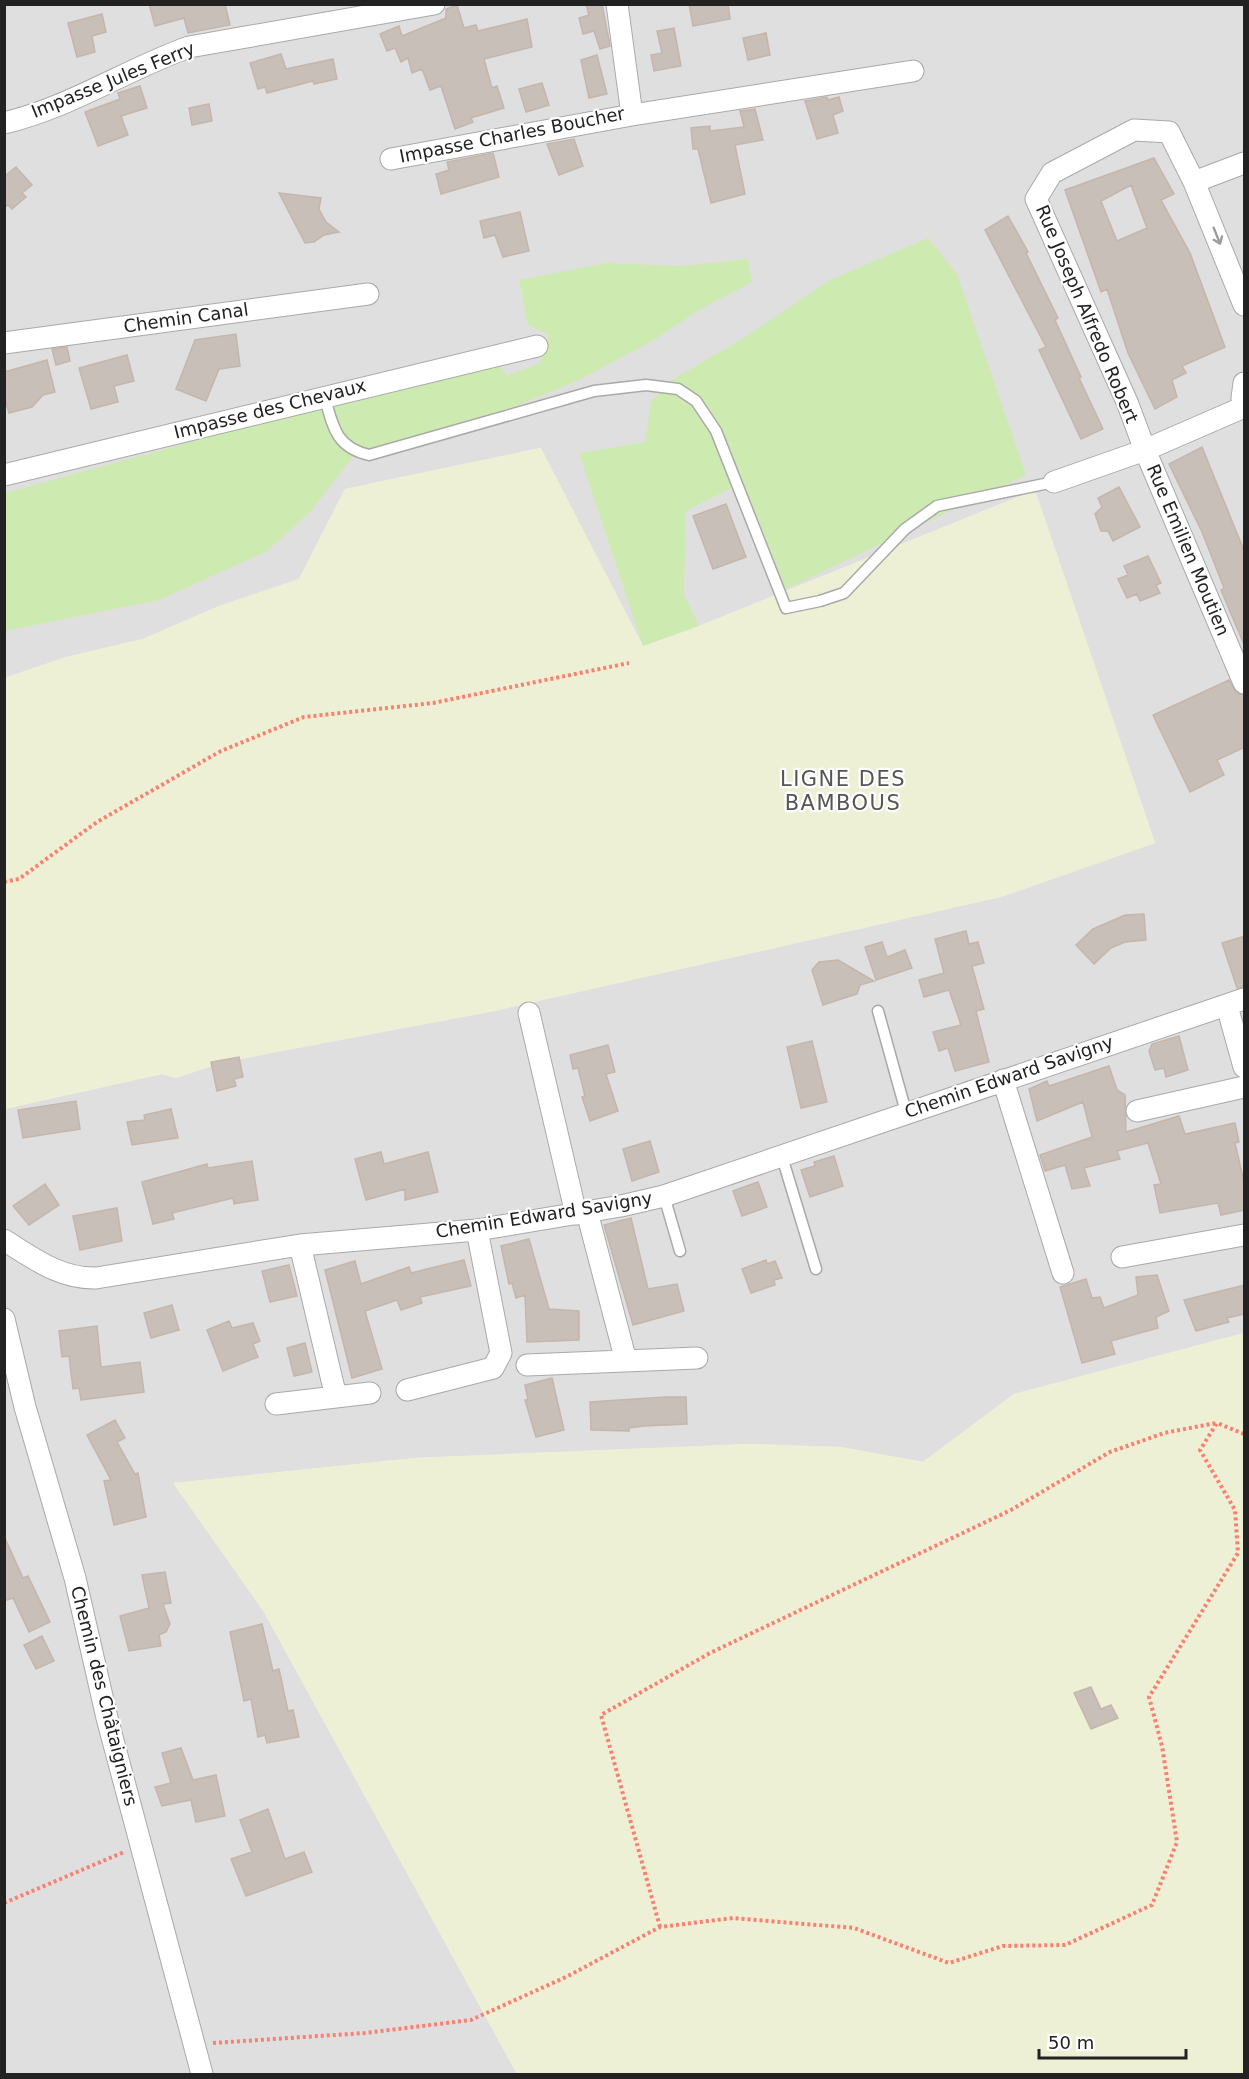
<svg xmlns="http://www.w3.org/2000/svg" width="1249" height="2079" font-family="'DejaVu Sans',sans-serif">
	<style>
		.residential { fill: #e0dfdf }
		.farmland { fill: #eef0d5 }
		.grass { fill: #cdebb0 }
		.building { fill: #c7bfb8; stroke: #c4b6ab; stroke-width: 1.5; fill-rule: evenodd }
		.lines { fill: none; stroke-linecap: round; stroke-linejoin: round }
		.service-casing { stroke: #a9a9a9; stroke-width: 13 }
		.minor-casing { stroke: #a9a9a9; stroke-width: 23 }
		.path { stroke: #fa8072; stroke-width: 4; stroke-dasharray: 3 3; stroke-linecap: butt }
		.service { stroke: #fff; stroke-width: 10 }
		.minor { stroke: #fff; stroke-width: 21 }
		.oneway { stroke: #9c9c9c }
		.labels { text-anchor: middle; stroke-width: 4.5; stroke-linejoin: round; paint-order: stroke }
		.street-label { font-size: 18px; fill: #222; stroke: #fff }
		.quarter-label { font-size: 21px; letter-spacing: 1.5px; fill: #555; stroke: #fff }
	</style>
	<rect width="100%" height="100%" fill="#f2efe9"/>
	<path class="residential" d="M 5,5 L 1244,5 L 1244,1333 L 1014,1394 L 923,1462 L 841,1447 L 750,1444 L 415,1458 L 174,1483 L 264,1612 L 517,2074 L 5,2074 L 4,1109 L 162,1074 L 176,1078 L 224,1062 L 494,1011 L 1001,897 L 1155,843 L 1035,490 L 699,626 L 643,646 L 540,448 L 345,489 L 299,579 L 219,606 L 143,639 L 66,657 L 5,678 Z"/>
	<path class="farmland" d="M 541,448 L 643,646 L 699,626 L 1035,490 L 1155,843 L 1001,897 L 494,1011 L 224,1062 L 175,1078 L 162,1074 L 5,1109 L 4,678 L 66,657 L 143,639 L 219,606 L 299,579 L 345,489 Z
		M 1244,1333 L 1244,2074 L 517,2074 L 264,1612 L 173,1483 L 415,1458 L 750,1444 L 841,1447 L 923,1462 L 1014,1394 Z"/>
	<path class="grass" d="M 928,238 L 957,274 L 1026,475 L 786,589 L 743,482 L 686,511 L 684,594 L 699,626 L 643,646 L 579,453 L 645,442 L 651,402 L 672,380 L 747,336 L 830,280 Z
		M 748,259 L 752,282 L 699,310 L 654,340 L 579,380 L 519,405 L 441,432 L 352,458 L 310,512 L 267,551 L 159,600 L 5,631 L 5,493 L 308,410 L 498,362 L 507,376 L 540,363 L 549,335 L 528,325 L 519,280 L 606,263 L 681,266 Z"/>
	<path class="building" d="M 149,4 L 225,4 L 230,25 L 188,33 L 184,18 L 155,26 Z
		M 586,4 L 602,4 L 610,46 L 600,49 L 594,31 L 583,34 L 579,18 L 589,15 Z
		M 689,4 L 728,4 L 730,19 L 693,26 Z
		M 457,5 L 464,28 L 476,25 L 478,31 L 527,19 L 532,47 L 484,59 L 492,88 L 497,86 L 504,108 L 471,118 L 473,122 L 455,129 L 441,86 L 430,90 L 422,69 L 412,73 L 408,58 L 401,62 L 395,48 L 387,51 L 380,34 L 399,26 L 402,36 L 446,18 L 446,9 Z
		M 102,14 L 106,32 L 92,36 L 95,52 L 77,57 L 68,23 Z
		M 674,28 L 681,66 L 654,71 L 651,55 L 662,53 L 657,31 Z
		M 766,33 L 770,55 L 748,60 L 743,38 Z
		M 281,54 L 286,69 L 333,59 L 337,79 L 314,84 L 313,81 L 267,93 L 265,87 L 258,89 L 250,63 Z
		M 597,55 L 607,94 L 589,98 L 581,60 Z
		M 542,83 L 549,105 L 526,112 L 519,89 Z
		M 140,86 L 147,108 L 121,116 L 128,135 L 98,146 L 85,112 L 120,99 L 118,93 Z
		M 827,97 L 828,100 L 839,97 L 843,111 L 833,115 L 838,133 L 817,139 L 805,101 Z
		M 209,104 L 212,121 L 192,125 L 189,108 Z
		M 755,109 L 763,140 L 735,145 L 745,194 L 711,203 L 698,149 L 693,149 L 691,128 L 710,126 L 710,131 L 744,127 L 740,111 Z
		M 574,139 L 583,166 L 559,175 L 547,144 Z
		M 493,153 L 499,177 L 441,194 L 436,174 L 449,170 L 447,162 Z
		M 1154,158 L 1174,194 L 1161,200 L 1190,253 L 1225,347 L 1182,366 L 1186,373 L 1172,380 L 1177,397 L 1155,409 L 1128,353 L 1107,289 L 1101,292 L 1065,190 ZM 1131,185 L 1147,228 L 1117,241 L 1101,201 Z
		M 16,167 L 32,185 L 22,193 L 26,197 L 12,209 L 8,205 L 4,208 L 4,173 L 6,175 Z
		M 279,193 L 321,198 L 319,209 L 326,222 L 339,232 L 324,235 L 314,242 L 305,243 Z
		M 520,212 L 529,251 L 503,257 L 495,235 L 484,238 L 480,221 Z
		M 1008,216 L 1028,252 L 1026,253 L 1058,318 L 1055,320 L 1081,377 L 1079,378 L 1103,429 L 1081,439 L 1039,350 L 1046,347 L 985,230 Z
		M 236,334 L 240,366 L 219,369 L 206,401 L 176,389 L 195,340 Z
		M 67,347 L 70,361 L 56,365 L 52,349 Z
		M 127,355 L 134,381 L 114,386 L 118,402 L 91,409 L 79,368 Z
		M 47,360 L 55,392 L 43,395 L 32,407 L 9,413 L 4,396 L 4,372 Z
		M 1202,447 L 1245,553 L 1245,647 L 1221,590 L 1224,588 L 1202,532 L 1169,464 Z
		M 1119,487 L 1140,527 L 1113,541 L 1108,531 L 1101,531 L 1095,514 L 1102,507 L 1098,498 Z
		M 726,504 L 746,557 L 713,569 L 693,516 Z
		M 1148,556 L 1161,583 L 1156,585 L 1160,593 L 1140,601 L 1137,594 L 1127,598 L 1118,579 L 1128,575 L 1124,566 Z
		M 1229,680 L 1236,693 L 1245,695 L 1245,747 L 1217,760 L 1224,775 L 1190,792 L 1153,715 Z
		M 1144,914 L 1146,940 L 1125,942 L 1111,948 L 1094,964 L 1076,945 L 1093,929 L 1125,915 Z
		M 966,931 L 969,944 L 978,942 L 984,963 L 972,966 L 984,1009 L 976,1011 L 989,1062 L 955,1071 L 948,1048 L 939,1051 L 933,1032 L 961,1025 L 949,990 L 924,997 L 919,980 L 944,973 L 935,939 Z
		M 1245,936 L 1245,987 L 1237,988 L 1222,943 Z
		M 882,942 L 887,957 L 905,950 L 912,968 L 876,980 L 865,947 Z
		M 838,960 L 874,981 L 860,985 L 857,994 L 823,1005 L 812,970 L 819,962 Z
		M 1179,1036 L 1188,1070 L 1166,1077 L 1164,1068 L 1155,1070 L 1149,1051 L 1152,1044 Z
		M 812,1041 L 827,1102 L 801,1108 L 787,1047 Z
		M 608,1045 L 615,1072 L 606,1074 L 618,1111 L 590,1121 L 582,1097 L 585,1096 L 578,1068 L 573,1069 L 570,1055 Z
		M 239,1057 L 243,1077 L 234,1079 L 236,1086 L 217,1091 L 211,1062 Z
		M 1109,1066 L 1117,1090 L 1125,1095 L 1126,1132 L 1179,1116 L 1185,1134 L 1235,1123 L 1239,1142 L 1235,1143 L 1245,1186 L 1245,1210 L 1221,1215 L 1218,1203 L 1160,1213 L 1154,1185 L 1161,1184 L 1148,1143 L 1117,1151 L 1120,1159 L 1084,1168 L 1090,1186 L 1072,1189 L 1065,1165 L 1045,1171 L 1040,1155 L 1092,1137 L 1083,1102 L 1037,1121 L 1029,1089 L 1047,1081 L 1049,1086 Z
		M 76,1101 L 80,1129 L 23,1138 L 18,1110 Z
		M 171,1109 L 178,1138 L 132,1145 L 127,1122 L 145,1120 L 144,1115 Z
		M 650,1141 L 659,1172 L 632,1181 L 623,1149 Z
		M 381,1152 L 384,1164 L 428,1152 L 438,1192 L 405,1200 L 405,1189 L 366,1200 L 355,1159 Z
		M 834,1156 L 843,1186 L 810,1197 L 801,1170 L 815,1166 L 814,1162 Z
		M 252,1161 L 258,1200 L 234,1204 L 233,1198 L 172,1213 L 174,1219 L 153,1224 L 142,1182 L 207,1164 L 208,1168 Z
		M 758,1182 L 767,1207 L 742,1216 L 733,1191 Z
		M 45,1184 L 59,1205 L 29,1225 L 13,1206 Z
		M 117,1208 L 122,1241 L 80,1250 L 73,1216 Z
		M 631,1218 L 648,1289 L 677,1284 L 684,1311 L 633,1325 L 604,1225 Z
		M 529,1239 L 549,1309 L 579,1311 L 579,1340 L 527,1342 L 525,1295 L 516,1298 L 512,1283 L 509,1284 L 501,1246 Z
		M 464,1260 L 471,1286 L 420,1297 L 422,1303 L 401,1310 L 397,1300 L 365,1311 L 382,1369 L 352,1378 L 325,1270 L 355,1261 L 361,1284 L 409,1267 L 411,1273 Z
		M 766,1260 L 767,1264 L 775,1261 L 782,1278 L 774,1280 L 775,1285 L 751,1293 L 742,1269 Z
		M 289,1265 L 297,1296 L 270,1302 L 262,1271 Z
		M 1157,1275 L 1169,1311 L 1156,1317 L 1158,1328 L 1111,1341 L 1115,1354 L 1082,1363 L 1060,1287 L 1086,1279 L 1092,1298 L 1100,1297 L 1104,1308 L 1138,1295 L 1136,1277 Z
		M 1245,1285 L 1245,1314 L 1227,1318 L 1229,1322 L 1196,1331 L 1184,1300 Z
		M 172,1305 L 179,1330 L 151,1338 L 144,1313 Z
		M 229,1321 L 232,1328 L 253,1323 L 260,1341 L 253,1344 L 258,1357 L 223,1371 L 207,1330 Z
		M 97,1326 L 101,1367 L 140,1362 L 144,1392 L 81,1400 L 79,1388 L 73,1389 L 69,1356 L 62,1357 L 59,1331 Z
		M 305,1343 L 312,1372 L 294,1376 L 287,1348 Z
		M 552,1378 L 564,1430 L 536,1437 L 525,1400 L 528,1400 L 525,1385 Z
		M 665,1397 L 686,1397 L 687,1424 L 644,1426 L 629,1428 L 629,1431 L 591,1430 L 590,1402 Z
		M 115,1420 L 125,1438 L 117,1442 L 135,1474 L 138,1473 L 146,1517 L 114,1525 L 104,1481 L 111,1480 L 87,1435 Z
		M 4,1536 L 23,1578 L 28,1576 L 50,1622 L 29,1632 L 13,1598 L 4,1601 Z
		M 165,1572 L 171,1603 L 163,1604 L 170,1624 L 166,1632 L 159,1635 L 161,1646 L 129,1651 L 120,1616 L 149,1608 L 142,1575 Z
		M 262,1624 L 273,1671 L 279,1669 L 288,1711 L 293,1710 L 299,1737 L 267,1743 L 265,1735 L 258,1737 L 251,1699 L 244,1701 L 230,1632 Z
		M 42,1636 L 54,1661 L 36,1669 L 24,1645 Z
		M 1091,1687 L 1101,1709 L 1111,1705 L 1118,1718 L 1091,1729 L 1074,1693 Z
		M 181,1748 L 193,1780 L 216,1775 L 225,1816 L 196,1822 L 191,1800 L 162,1806 L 155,1787 L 171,1783 L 162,1753 Z
		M 268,1809 L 285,1859 L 304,1852 L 312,1872 L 246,1896 L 231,1859 L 252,1852 L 240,1820 Z"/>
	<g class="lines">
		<g class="service-casing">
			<path id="service" d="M 324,395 C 333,426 335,447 369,455 L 594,391 L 646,385 L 678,389 L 696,401 L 716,431 L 786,608 L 820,601 L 844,593 L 905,529 L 937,506 L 1054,482
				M 878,1011 L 906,1112
				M 782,1157 L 816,1269
				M 664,1196 L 680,1251"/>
		</g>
		<g class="minor-casing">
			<path id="minor" d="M 632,115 L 913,71
				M 4,123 C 69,108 127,69 189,47 L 434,4
				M 391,159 L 632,115 L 617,4
				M 1194,182 L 1244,163
				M 1244,305 L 1194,182 L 1169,132 L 1134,130 L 1052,173 L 1036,199 L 1127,402 L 1145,450 L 1244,683
				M 4,343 L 368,294
				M 1244,383 L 1242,398 L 1244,407
				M 4,475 L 537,346
				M 1054,482 L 1145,450 L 1244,407
				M 1227,1006 L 1244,1067
				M 529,1013 L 576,1214
				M 1003,1080 L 1063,1273
				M 1137,1111 L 1244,1087
				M 587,1212 L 626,1361
				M 4,1240 C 33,1258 60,1279 96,1278 L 300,1245 L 477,1230 L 621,1206 L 664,1196 L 1244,999
				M 300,1245 L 336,1397
				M 1122,1257 L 1244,1235
				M 4,1319 L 25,1407 L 75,1578 L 107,1718 L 202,2074
				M 527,1365 L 697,1358
				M 407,1390 L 493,1368 L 501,1353 L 477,1230
				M 276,1404 L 370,1393"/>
		</g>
		<path class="path" d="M 4,882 L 19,879 L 97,822 L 221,751 L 304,717 L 433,703 L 629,663
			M 4,1903 L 124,1852
			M 660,1927 L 601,1715 L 710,1653 L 1011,1510 L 1110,1452 L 1164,1433 L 1216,1423
			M 213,2043 L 365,2033 L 471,2020 L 566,1977 L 660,1927 L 733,1918 L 854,1928 L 949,1963 L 1003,1946 L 1065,1945 L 1152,1905 L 1177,1842 L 1162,1746 L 1149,1697 L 1238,1553 L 1235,1510 L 1200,1450 L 1217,1423 L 1244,1434"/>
		<use href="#service" class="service"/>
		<use href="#minor" class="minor"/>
	</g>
	<defs><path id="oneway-shaft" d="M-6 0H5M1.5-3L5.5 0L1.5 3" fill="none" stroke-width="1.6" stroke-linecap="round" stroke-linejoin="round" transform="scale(1.5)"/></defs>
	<use class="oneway" href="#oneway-shaft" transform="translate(1217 236) rotate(68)"/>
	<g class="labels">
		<g class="street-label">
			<text transform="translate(113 80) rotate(-22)" y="6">Impasse Jules Ferry</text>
			<text transform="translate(512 135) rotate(-11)" y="6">Impasse Charles Boucher</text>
			<text transform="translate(1087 314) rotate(67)" y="6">Rue Joseph Alfredo Robert</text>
			<text transform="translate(186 318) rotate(-8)" y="6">Chemin Canal</text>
			<text transform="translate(270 409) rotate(-14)" y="6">Impasse des Chevaux</text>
			<text transform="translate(1188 550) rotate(67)" y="6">Rue Emilien Moutien</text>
			<text transform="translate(1009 1077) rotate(-19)" y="6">Chemin Edward Savigny</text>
			<text transform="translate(544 1215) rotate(-9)" y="6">Chemin Edward Savigny</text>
			<text transform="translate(104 1696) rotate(76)" y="6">Chemin des Châtaigniers</text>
		</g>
		<g class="quarter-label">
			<text x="843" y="786">LIGNE DES<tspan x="843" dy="24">BAMBOUS</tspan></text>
		</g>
	</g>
	<rect width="1249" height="2079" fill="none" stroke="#222222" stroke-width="12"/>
	<path d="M1039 2049v9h147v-9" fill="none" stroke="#222222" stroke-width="3"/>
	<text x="1048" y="2049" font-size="18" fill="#222222" stroke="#ffffff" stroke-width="4.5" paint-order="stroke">50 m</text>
</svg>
